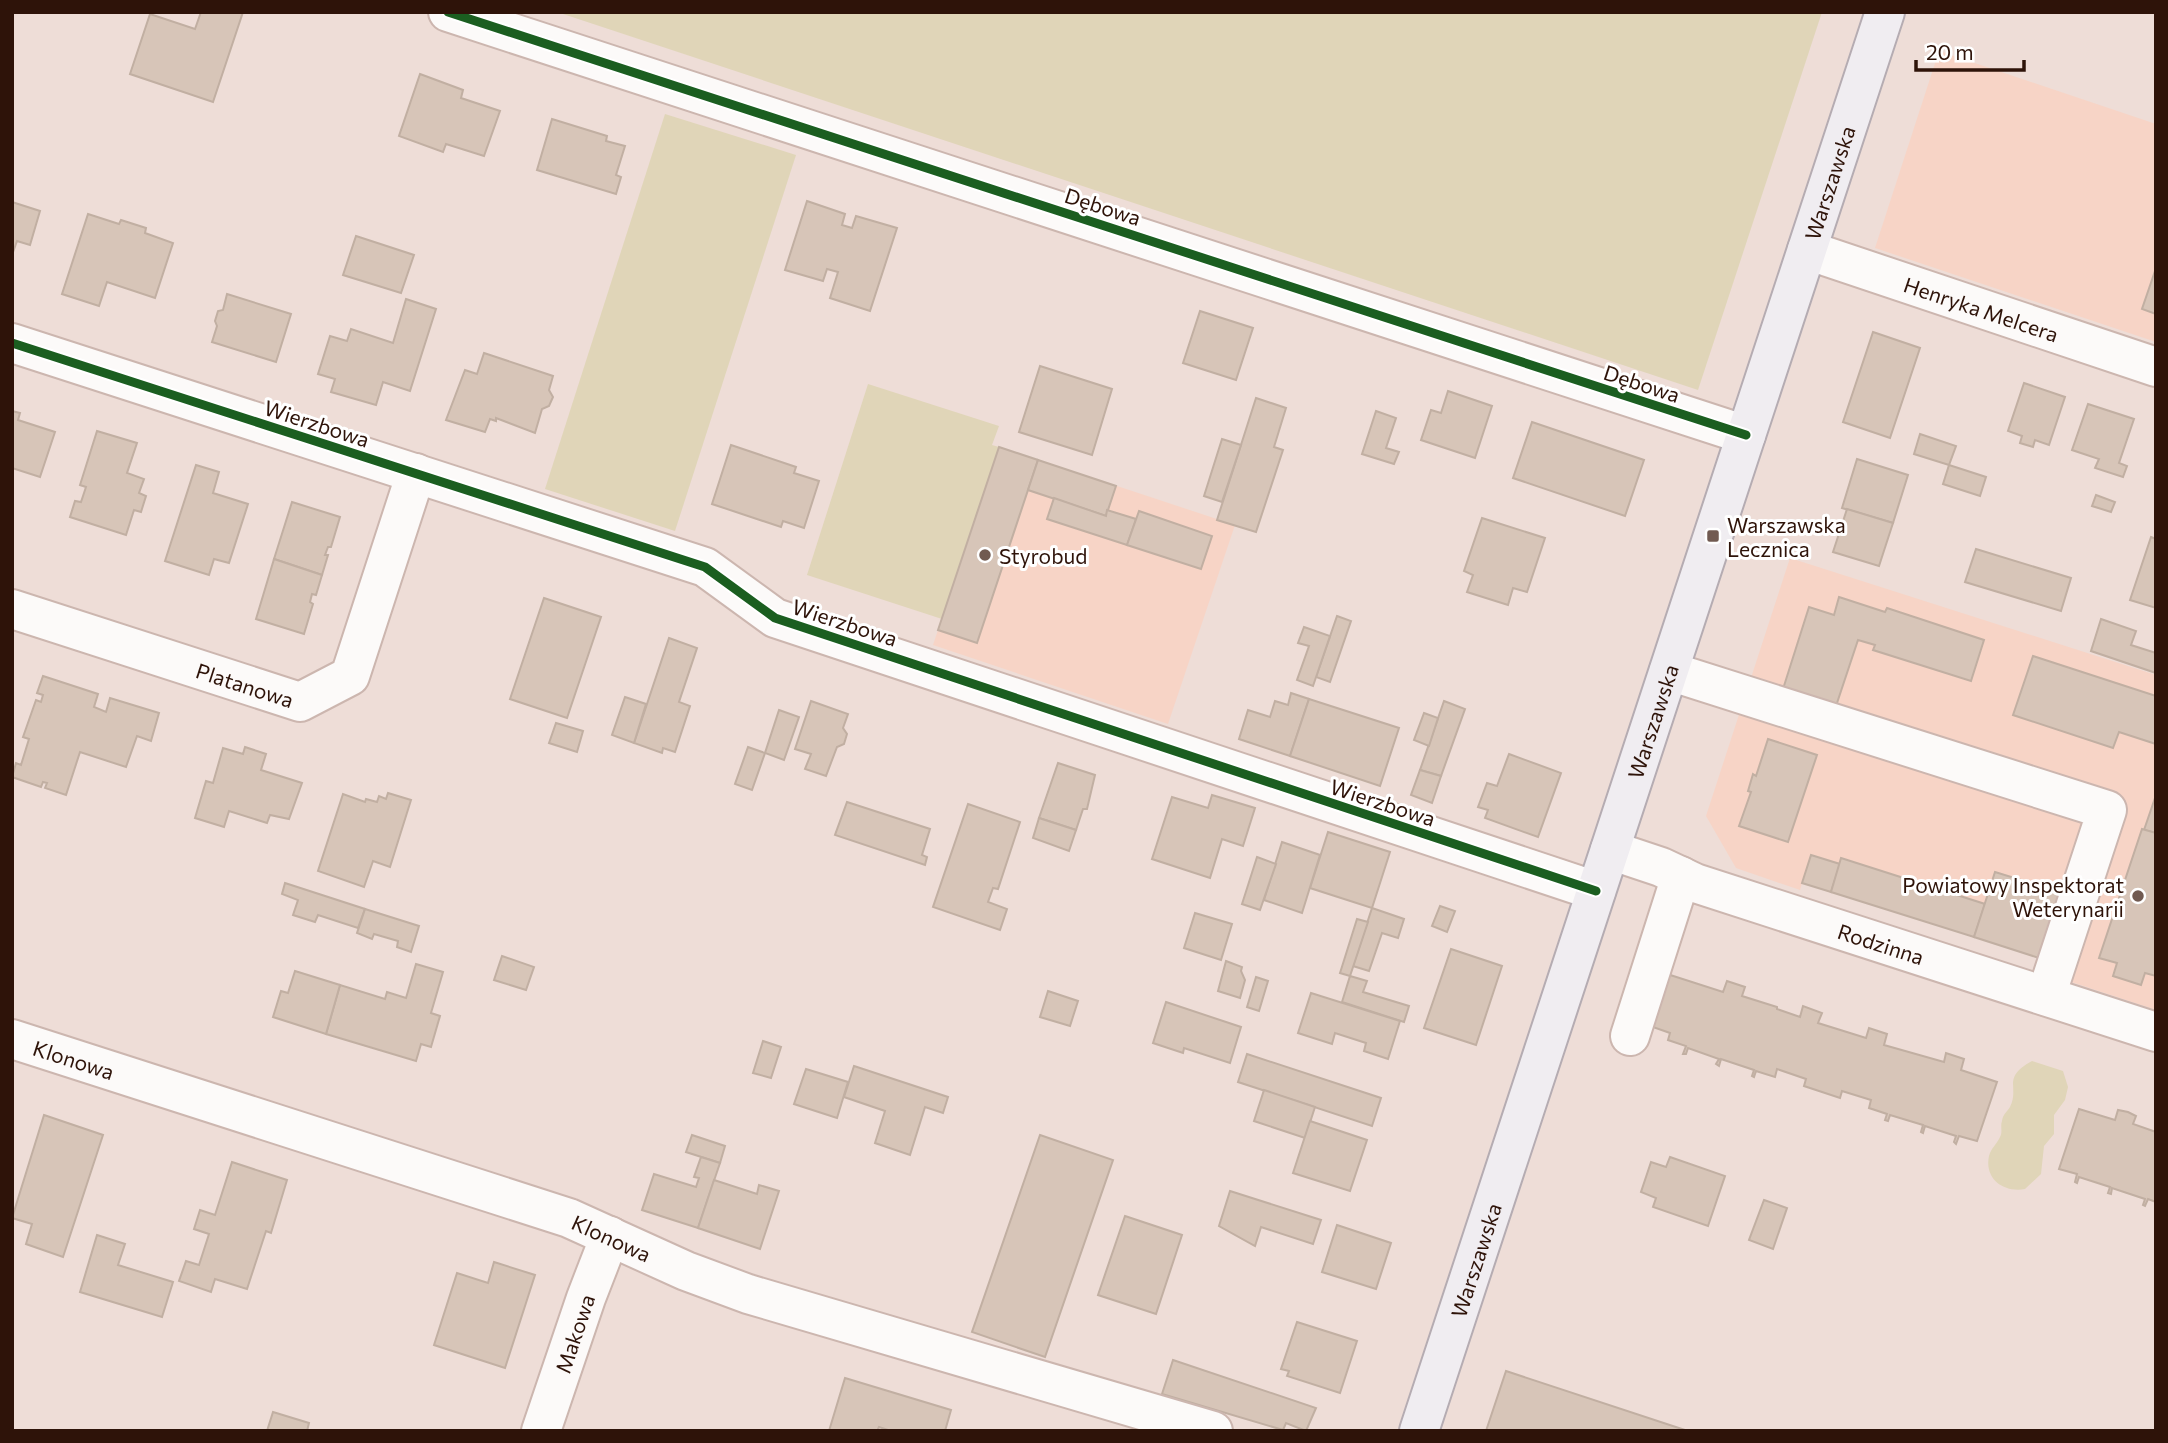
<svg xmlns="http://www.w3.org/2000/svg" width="2168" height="1443" font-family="Commissioner,sans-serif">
<rect width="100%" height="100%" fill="#eeddd7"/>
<!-- built -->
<g fill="#f7d4c6">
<polygon points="1939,51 2156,124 2156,342 1875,248"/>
<polygon points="999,447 1235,525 1168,724 933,645"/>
<polygon points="1790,558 2156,675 2156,1010 2035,970 2039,957 1802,883 1800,890 1736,868 1706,816"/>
</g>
<!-- green -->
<g fill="#e0d5b8">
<polygon points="557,12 1822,12 1698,390"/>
<polygon points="665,114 796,155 675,531 545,489"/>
<polygon points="868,384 999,426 992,445 999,447 942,619 807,575"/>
<path d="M 2032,1061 L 2063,1071 L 2068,1087 L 2065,1100 L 2054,1115 L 2054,1134 L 2044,1146 L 2041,1174 L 2025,1189 C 2004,1193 1984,1179 1989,1156 C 1991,1148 1997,1144 2000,1137 C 2003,1132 2000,1126 2002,1121 C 2003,1114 2007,1112 2010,1107 C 2020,1087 2001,1078 2032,1061 Z"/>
</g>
<!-- building -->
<g fill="#d7c5b8" stroke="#c1afa2" stroke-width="2">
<polygon points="201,12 243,12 213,102 130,74 150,14 195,29"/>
<polygon points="420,74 463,90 461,98 500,111 484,156 446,144 443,152 399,136"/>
<polygon points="552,119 607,136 606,141 625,146 616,175 621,177 616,194 537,170"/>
<polygon points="807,201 845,214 842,225 852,228 856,216 897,228 870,311 830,298 838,272 827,269 823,281 785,270"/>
<polygon points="12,202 40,211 30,245 17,241 12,255"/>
<polygon points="88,214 119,224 121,220 146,228 145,233 173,243 155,298 107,282 99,306 62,294"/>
<polygon points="356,236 414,255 401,293 343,275"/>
<polygon points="2156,268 2156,314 2142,309"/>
<polygon points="227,294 291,314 276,362 212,342 217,326 215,321 218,311 223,310"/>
<polygon points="406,299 436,309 410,391 383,382 376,405 331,392 335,379 318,374 330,336 347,341 351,329 393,343"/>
<polygon points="1200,311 1253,328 1236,380 1183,363"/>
<polygon points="1873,332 1920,348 1890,438 1843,422"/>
<polygon points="484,353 553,376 549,390 553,397 549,406 542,409 535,433 496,418 496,421 490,419 485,432 446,420 465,370 477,374"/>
<polygon points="1040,366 1112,389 1092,455 1019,432"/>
<polygon points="2024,383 2065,397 2049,445 2035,440 2033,447 2020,443 2022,436 2008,431"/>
<polygon points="1448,391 1492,406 1475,458 1421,440 1431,410 1441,413"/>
<polygon points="1256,398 1286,408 1274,447 1283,450 1256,532 1217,520"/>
<polygon points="2088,404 2134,419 2119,463 2127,466 2123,477 2095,468 2099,459 2072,450"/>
<polygon points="12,411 20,413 18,420 55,432 40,477 12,468"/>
<polygon points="1376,411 1396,418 1386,448 1399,452 1394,464 1362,454"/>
<polygon points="1532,422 1644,460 1625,516 1513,478"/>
<polygon points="97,431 137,443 127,473 144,479 139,493 146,496 141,512 134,510 126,535 70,517 75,501 81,502 86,487 80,485"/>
<polygon points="1920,434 1956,446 1949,465 1914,454"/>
<polygon points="1222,439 1241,445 1222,502 1204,496"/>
<polygon points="731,445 796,467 794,473 819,481 804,528 783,521 781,527 712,504"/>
<polygon points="999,447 1038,460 977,643 938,630"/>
<polygon points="1857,459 1908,475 1893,523 1842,508"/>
<polygon points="1038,460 1116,486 1106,516 1028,490"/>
<polygon points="196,465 219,472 213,493 248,504 229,563 214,559 209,575 165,561"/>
<polygon points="1949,465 1986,477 1980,496 1943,484"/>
<polygon points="2096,495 2115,502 2111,512 2092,506"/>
<polygon points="1054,498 1106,516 1107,510 1136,519 1127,545 1047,519"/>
<polygon points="292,502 340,517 331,547 328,547 325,555 328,555 322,575 274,559"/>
<polygon points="1847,509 1893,523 1879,566 1833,552"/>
<polygon points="1139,511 1212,536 1201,569 1127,545"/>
<polygon points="1482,518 1545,538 1527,592 1513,588 1508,605 1467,592 1473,575 1464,571"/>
<polygon points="2151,537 2156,539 2156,608 2130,600"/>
<polygon points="1976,549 2071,578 2061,611 1965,582"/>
<polygon points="274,559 322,575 316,595 312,594 310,602 313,604 304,634 256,619"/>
<polygon points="1839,597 1885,612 1887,608 1984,640 1971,681 1873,650 1875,645 1858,640 1836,706 1783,689 1809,607 1834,615"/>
<polygon points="544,598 601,617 567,718 510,699"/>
<polygon points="1337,616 1351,621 1330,682 1316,677"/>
<polygon points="2101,619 2136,631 2131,645 2156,653 2156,673 2091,651"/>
<polygon points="1304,627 1330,636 1313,686 1297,680 1309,646 1298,643"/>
<polygon points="669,638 697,648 679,702 690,706 675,752 663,748 662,753 634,743"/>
<polygon points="2033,656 2156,696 2156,744 2119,732 2113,748 2013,715"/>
<polygon points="43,676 98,694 94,707 106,712 110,698 159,713 151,741 137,736 126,767 80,752 66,795 45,788 47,783 43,782 41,787 12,777 16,763 21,765 29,739 23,737 36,700 41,702 43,695 37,693"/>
<polygon points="1291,693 1309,699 1290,756 1239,739 1248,710 1270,717 1275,701 1288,705"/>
<polygon points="625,697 646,704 634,743 612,735"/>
<polygon points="1309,699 1399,728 1380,786 1290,756"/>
<polygon points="811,701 848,714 843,728 847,734 844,744 837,747 826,776 805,769 811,754 795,749"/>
<polygon points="1444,701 1465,709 1441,776 1420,770"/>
<polygon points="779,710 799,717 784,760 765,753"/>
<polygon points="1424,713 1438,718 1429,746 1414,740"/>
<polygon points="556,723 583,731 577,752 549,743"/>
<polygon points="1768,739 1817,755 1788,842 1739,826 1751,792 1748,791 1753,774 1756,776"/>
<polygon points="245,747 266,754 261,770 302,783 289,819 270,815 267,823 229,811 224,827 195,818 206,781 213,783 223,748 243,754"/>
<polygon points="748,747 765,753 752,790 735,784"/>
<polygon points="1509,754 1561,773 1538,837 1485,818 1488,810 1478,807 1487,783 1497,786"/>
<polygon points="1058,763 1095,775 1087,809 1083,809 1076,830 1039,818"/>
<polygon points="1420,770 1441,776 1432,803 1411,795"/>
<polygon points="388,793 411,800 390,867 373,861 364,887 318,871 343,794 365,802 366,799 377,802 379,796 386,799"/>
<polygon points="1212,795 1255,808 1243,846 1222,839 1210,878 1152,859 1172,797 1208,808"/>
<polygon points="2156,795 2156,833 2144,830"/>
<polygon points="847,802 930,829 922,855 927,857 925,865 835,835"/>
<polygon points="968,804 1020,822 998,889 993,888 988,902 1007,909 1000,930 933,907"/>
<polygon points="1039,818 1076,830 1069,851 1033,838"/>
<polygon points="2142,829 2156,833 2156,976 2145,973 2141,985 2113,976 2117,963 2099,958"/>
<polygon points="1328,832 1390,852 1372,908 1310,888"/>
<polygon points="1282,842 1320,855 1302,913 1264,900"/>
<polygon points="1811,855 1840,864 1831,892 1802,883"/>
<polygon points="1257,857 1276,864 1260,910 1242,904"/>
<polygon points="1841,858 1985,904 1974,937 1831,892"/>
<polygon points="1995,872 2060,892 2039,958 1974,937"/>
<polygon points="285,883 365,909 358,928 318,915 315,922 293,915 298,900 282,894"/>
<polygon points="1440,906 1455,911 1447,932 1432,926"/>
<polygon points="1372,908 1404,919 1398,938 1382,933 1369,971 1353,966"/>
<polygon points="365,909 419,926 411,952 397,947 398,941 374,934 372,939 357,933"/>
<polygon points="1195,913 1232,924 1221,960 1184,948"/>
<polygon points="1357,919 1368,922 1350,976 1340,973"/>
<polygon points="1451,949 1502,966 1476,1045 1424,1028"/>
<polygon points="502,956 534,967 526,990 494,980"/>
<polygon points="1226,961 1242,967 1241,971 1245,980 1240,998 1218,991"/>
<polygon points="416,964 443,972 431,1013 440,1016 431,1047 421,1044 416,1061 326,1034 340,985 385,999 387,992 406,998"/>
<polygon points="295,971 340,985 326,1034 273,1017 281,991 288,993"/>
<polygon points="1664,973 1723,992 1727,981 1745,987 1742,996 1777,1007 1777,1009 1800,1017 1803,1006 1822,1013 1818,1023 1866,1038 1869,1028 1887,1034 1884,1045 1944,1062 1946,1053 1964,1059 1961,1070 1997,1082 1977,1141 1959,1136 1956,1144 1954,1142 1956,1136 1925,1126 1923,1133 1921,1132 1923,1125 1890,1115 1888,1121 1885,1120 1887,1114 1869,1108 1871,1100 1842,1091 1840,1098 1804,1086 1806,1079 1777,1069 1775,1077 1756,1071 1754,1077 1752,1076 1754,1070 1721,1059 1719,1066 1716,1064 1719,1059 1688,1048 1686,1054 1683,1054 1686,1046 1668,1040 1670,1033 1647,1025"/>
<polygon points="1350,976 1367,981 1363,992 1409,1006 1404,1022 1342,1002"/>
<polygon points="1256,977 1268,981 1259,1011 1247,1007"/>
<polygon points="1048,991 1078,1001 1070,1026 1040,1017"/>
<polygon points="1311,993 1400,1021 1388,1059 1364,1051 1366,1043 1335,1033 1332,1044 1298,1033"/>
<polygon points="1166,1002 1241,1027 1230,1063 1184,1048 1183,1053 1153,1043"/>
<polygon points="763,1041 781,1047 771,1078 753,1073"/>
<polygon points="1247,1054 1381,1098 1372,1126 1238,1082"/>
<polygon points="854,1066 948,1097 943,1113 925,1107 910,1155 875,1143 885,1111 844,1097"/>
<polygon points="806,1069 848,1082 837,1118 794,1104"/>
<polygon points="1264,1090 1315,1107 1305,1138 1254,1121"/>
<polygon points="2079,1109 2115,1120 2118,1110 2128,1112 2136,1116 2133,1124 2156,1132 2156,1202 2148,1199 2145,1206 2143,1205 2145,1199 2112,1188 2111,1194 2108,1193 2110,1187 2079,1177 2077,1183 2075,1182 2077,1174 2059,1169"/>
<polygon points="44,1115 103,1135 63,1257 26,1244 32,1224 12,1218"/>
<polygon points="1310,1121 1367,1140 1350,1191 1293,1173"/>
<polygon points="692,1135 725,1146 720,1163 686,1152"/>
<polygon points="1040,1135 1113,1160 1045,1357 972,1332"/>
<polygon points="701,1157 720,1163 698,1228 642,1210 654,1174 696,1187 699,1178 694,1177"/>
<polygon points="1670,1157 1725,1176 1708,1226 1653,1207 1656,1198 1641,1192 1651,1162 1666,1167"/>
<polygon points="232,1162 287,1180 271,1233 266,1231 247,1289 215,1279 211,1292 179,1281 186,1261 199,1265 209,1234 194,1229 200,1210 215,1215"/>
<polygon points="714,1180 757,1194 759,1185 779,1191 760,1249 698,1228"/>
<polygon points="1230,1191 1321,1220 1313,1244 1261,1227 1255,1246 1219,1226"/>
<polygon points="1764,1200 1787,1208 1773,1249 1749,1240"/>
<polygon points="1125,1216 1182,1235 1156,1314 1098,1295"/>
<polygon points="1337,1225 1391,1243 1376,1289 1322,1272"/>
<polygon points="97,1235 125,1244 118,1265 173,1282 162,1317 80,1292"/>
<polygon points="494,1262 535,1275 505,1368 434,1345 457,1273 488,1283"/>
<polygon points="1297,1322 1357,1341 1340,1393 1287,1376 1289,1371 1281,1369"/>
<polygon points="1173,1360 1316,1408 1306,1431 1286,1423 1283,1430 1162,1394"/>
<polygon points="1506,1371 1688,1431 1486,1431"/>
<polygon points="845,1378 951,1410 945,1431 891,1431 879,1427 877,1431 829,1431"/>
<polygon points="273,1412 309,1423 307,1431 267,1431"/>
</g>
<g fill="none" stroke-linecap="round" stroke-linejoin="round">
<defs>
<g id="minor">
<polyline points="448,12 1746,435"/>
<path id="s1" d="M 1807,250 L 2156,367"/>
<polyline points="12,343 705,567 775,618 1596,891"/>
<path id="s2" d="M 12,609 L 300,702 L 350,676 L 416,473"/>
<polyline points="1669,671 2107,810 2046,996"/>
<path id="s3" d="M 1610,850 L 1661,867 L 1695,883 L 2156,1032"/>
<polyline points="1630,1036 1681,876"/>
<path id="s4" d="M 12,1039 L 569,1218 L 686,1271 L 748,1294 L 1213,1431"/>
<path id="s5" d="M 541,1431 L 586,1298 L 610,1236"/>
</g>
<g id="major">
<path id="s6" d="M 1419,1431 L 1885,12"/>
</g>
</defs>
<!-- minor casing -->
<use href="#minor" stroke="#ccb6af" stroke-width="42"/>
<!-- major casing -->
<use href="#major" stroke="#b5acb2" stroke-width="42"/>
<!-- minor -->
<use href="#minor" stroke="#fcfaf9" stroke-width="38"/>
<!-- major -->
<use href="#major" stroke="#f0edf1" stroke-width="38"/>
<defs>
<g id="cycleway">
<polyline points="448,12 1746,435"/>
<polyline points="12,343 705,567 775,618 1596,891"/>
</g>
</defs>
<!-- cycleway casing -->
<use href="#cycleway" stroke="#fff" stroke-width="13"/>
<!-- cycleway -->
<use href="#cycleway" stroke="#1b5e20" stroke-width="9"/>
</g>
<!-- markers -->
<g fill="#715a51" stroke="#fff" stroke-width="2.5">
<rect x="1706" y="529" width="14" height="14" rx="3.5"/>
<circle cx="985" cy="555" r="7"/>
<circle cx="2138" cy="896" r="7"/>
</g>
<g text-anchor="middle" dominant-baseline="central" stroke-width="6" stroke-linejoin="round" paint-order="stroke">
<!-- street labels -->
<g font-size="21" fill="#2e1309" stroke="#fff">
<text stroke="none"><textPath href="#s6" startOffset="1314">Warszawska</textPath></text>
<text transform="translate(1103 206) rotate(18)">Dębowa</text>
<text stroke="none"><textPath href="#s1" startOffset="184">Henryka Melcera</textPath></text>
<text transform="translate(1642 383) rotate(18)">Dębowa</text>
<text transform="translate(317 423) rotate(18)">Wierzbowa</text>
<text transform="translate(845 622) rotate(18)">Wierzbowa</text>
<text stroke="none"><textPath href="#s2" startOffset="245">Platanowa</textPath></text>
<text stroke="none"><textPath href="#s6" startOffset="747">Warszawska</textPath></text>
<text transform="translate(1383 802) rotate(18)">Wierzbowa</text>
<text stroke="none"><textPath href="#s3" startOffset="287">Rodzinna</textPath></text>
<text stroke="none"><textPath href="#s4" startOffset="65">Klonowa</textPath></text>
<text stroke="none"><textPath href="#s4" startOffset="632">Klonowa</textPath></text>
<text stroke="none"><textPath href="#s6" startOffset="180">Warszawska</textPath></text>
<text stroke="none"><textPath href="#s5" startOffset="103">Makowa</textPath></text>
</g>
<!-- poi labels -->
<g font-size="21" fill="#2e1309" stroke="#fff" text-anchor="start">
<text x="1727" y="524">Warszawska<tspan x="1727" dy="24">Lecznica</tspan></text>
<text x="999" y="555">Styrobud</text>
<text x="2124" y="884" text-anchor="end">Powiatowy Inspektorat<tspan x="2124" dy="24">Weterynarii</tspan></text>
</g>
</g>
<!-- border -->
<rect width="2168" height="1443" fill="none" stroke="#2e1309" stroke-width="28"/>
<!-- scale -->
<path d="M1916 60v10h108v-10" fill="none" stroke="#2e1309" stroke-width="3.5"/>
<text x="1926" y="60" font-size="21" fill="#2e1309" stroke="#ffffff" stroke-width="5" paint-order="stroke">20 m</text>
</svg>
